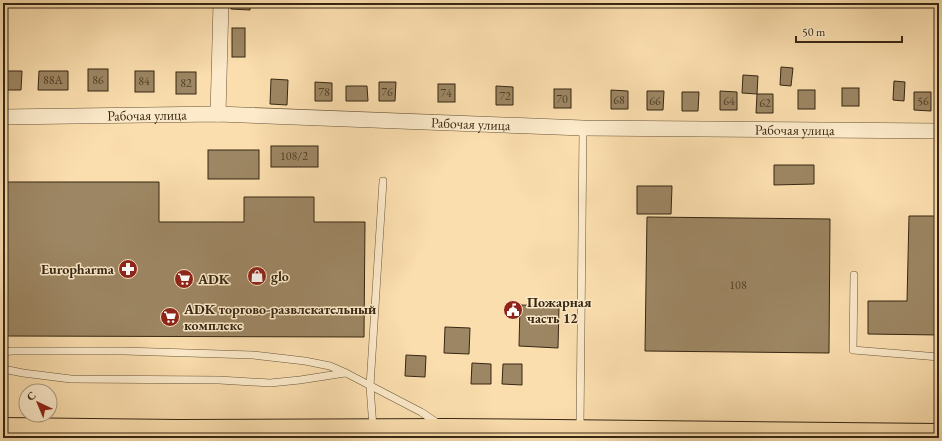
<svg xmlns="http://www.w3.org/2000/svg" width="942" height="441" font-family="'EB Garamond',serif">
<rect width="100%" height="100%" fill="#fbdeae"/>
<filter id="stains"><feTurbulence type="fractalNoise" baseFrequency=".005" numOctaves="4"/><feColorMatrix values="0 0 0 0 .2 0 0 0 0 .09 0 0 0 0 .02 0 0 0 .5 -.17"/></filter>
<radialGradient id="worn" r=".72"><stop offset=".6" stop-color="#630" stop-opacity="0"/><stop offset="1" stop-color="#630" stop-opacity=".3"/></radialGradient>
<!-- building -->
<g fill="#9d8663" stroke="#372712">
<polygon points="231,3 250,3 250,10 231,9"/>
<rect x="232" y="28" width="13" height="29"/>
<polygon points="781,67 793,68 791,86 780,85"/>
<rect x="88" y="69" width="20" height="22"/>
<polygon points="3,71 22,71 21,90 3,90"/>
<polygon points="39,71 68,71 68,90 38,90"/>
<rect x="135" y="71" width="19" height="21"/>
<rect x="176" y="72" width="20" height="22"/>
<polygon points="743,75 758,76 757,94 742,93"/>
<polygon points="271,79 288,80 287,105 270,104"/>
<polygon points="894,81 905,82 904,101 893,100"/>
<polygon points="315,82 332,83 332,101 315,101"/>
<polygon points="379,82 396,82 395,101 379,101"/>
<rect x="438" y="84" width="17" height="18"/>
<polygon points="346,86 367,86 368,101 346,101"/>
<polygon points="496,86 513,87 513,105 496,105"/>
<rect x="842" y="88" width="17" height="18"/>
<rect x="554" y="89" width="17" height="19"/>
<polygon points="611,90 628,91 628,109 611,109"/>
<rect x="798" y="90" width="17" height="19"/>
<polygon points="647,91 664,91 663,110 647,110"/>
<polygon points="720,91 737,92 737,110 720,110"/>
<polygon points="682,92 699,92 698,111 682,111"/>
<polygon points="914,92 931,92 931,111 914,110"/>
<polygon points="757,94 773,94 773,113 756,113"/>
<rect x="271" y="146" width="47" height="21"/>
<rect x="208" y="150" width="51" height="29"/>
<polygon points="774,165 814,165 814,184 774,185"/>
<polygon points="3,182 159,182 159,222 244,222 244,197 314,197 314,222 365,222 364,337 3,336"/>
<polygon points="637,186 672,186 671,214 637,214"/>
<polygon points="909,216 939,216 939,335 868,334 868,301 907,301"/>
<polygon points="647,217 830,219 829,353 645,351"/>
<polygon points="520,305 559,306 558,348 519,346"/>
<polygon points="445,327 470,328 469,354 444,353"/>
<polygon points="406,355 426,356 425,377 405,376"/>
<polygon points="472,363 491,364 491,384 471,384"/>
<polygon points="503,364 522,364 522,385 502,384"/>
</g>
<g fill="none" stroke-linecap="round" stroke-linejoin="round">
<defs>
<g id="lane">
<polyline points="854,275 853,350 939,357"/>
<polyline points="3,352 12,351 124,351 253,355 305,361 330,366 346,373 421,412 439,424"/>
<polyline points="3,369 23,373 71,379 219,380 270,383 300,380 345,373"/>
<polyline points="373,428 370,386 383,181"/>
<polyline points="580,428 583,128"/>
</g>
<g id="street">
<polyline points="218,114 221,3"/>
<path id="s1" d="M 3,117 L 218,114 L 583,128 L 939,131"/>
</g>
<polyline id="primary" points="3,429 178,431 450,430 939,435"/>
</defs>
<!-- lane casing -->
<use href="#lane" stroke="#685539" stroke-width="8"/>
<!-- street casing -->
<use href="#street" stroke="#685539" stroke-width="16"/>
<!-- primary casing -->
<use href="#primary" stroke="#372712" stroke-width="24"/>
<!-- lane -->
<use href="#lane" stroke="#fceaca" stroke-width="7"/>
<!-- street -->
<use href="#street" stroke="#fceaca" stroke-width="15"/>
<!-- primary -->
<use href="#primary" stroke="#fbdeae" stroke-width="22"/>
</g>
<!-- icons -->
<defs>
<symbol id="pharmacy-disc" viewBox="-11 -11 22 22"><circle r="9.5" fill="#8f2418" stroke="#fceaca"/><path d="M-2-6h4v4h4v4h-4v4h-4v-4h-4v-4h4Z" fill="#fff"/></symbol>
<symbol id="shop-disc" viewBox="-11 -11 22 22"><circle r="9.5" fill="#8f2418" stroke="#fceaca"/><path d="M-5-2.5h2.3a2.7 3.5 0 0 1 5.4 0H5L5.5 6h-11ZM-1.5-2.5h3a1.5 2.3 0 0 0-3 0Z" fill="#fff"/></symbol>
<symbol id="supermarket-disc" viewBox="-11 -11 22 22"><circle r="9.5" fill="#8f2418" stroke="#fceaca"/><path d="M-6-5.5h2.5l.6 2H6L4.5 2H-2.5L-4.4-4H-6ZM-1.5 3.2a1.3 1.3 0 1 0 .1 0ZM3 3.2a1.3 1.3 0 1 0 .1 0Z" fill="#fff"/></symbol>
<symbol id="civic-disc" viewBox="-11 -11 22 22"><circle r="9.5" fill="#8f2418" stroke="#fceaca"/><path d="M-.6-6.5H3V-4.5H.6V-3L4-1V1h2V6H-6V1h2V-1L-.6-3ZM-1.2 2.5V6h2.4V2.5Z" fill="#fff"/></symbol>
</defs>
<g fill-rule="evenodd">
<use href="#pharmacy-disc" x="117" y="258" width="22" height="22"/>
<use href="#shop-disc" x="246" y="265" width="22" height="22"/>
<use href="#supermarket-disc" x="173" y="268" width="22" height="22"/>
<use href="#civic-disc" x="502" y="299" width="22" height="22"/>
<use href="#supermarket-disc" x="159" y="306" width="22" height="22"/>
</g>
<g text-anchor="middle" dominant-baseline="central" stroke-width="3" stroke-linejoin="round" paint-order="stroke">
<!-- number labels -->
<g font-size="12" fill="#503f26">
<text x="53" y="80">88А</text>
<text x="98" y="80">86</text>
<text x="144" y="81">84</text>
<text x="186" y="83">82</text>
<text x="324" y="92">78</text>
<text x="387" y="92">76</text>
<text x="446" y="93">74</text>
<text x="505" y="96">72</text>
<text x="562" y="99">70</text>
<text x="619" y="100">68</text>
<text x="655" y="101">66</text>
<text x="729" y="101">64</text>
<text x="923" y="101">56</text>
<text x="765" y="103">62</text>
<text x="294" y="156">108/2</text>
<text x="738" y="285">108</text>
</g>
<!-- street labels -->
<g font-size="14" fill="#372712" stroke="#fceaca">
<text stroke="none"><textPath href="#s1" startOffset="144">Рабочая улица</textPath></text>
<text stroke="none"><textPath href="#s1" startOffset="468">Рабочая улица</textPath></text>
<text stroke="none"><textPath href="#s1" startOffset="792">Рабочая улица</textPath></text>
</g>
<!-- poi labels -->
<g font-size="14" font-weight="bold" fill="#372712" stroke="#fceaca" text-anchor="start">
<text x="114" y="269" text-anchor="end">Europharma</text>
<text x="271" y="276">glo</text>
<text x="198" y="279">ADK</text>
<text x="527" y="302">Пожарная<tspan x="527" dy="16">часть 12</tspan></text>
<text x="184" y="309">ADK торгово-развлекательный<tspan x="184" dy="16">комплекс</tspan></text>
</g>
</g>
<!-- margin -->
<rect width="942" height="441" fill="none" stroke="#fbdeae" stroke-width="16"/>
<rect x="4" y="4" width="934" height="433" fill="none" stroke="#372712" stroke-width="2"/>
<rect x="8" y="8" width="926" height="425" fill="none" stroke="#372712"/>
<!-- north arrow -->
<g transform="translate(38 403) rotate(316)"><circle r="19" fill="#fceaca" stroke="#ad9c80"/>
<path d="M0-3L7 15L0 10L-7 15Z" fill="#8f2418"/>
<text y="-6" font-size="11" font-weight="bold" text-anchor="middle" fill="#372712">С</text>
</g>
<!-- scale -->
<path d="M796 36v6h106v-6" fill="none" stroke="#372712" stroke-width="2"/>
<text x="802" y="36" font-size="12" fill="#372712" stroke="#fceaca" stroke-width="3" paint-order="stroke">50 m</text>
<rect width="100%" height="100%" filter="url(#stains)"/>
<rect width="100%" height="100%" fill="url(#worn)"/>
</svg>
